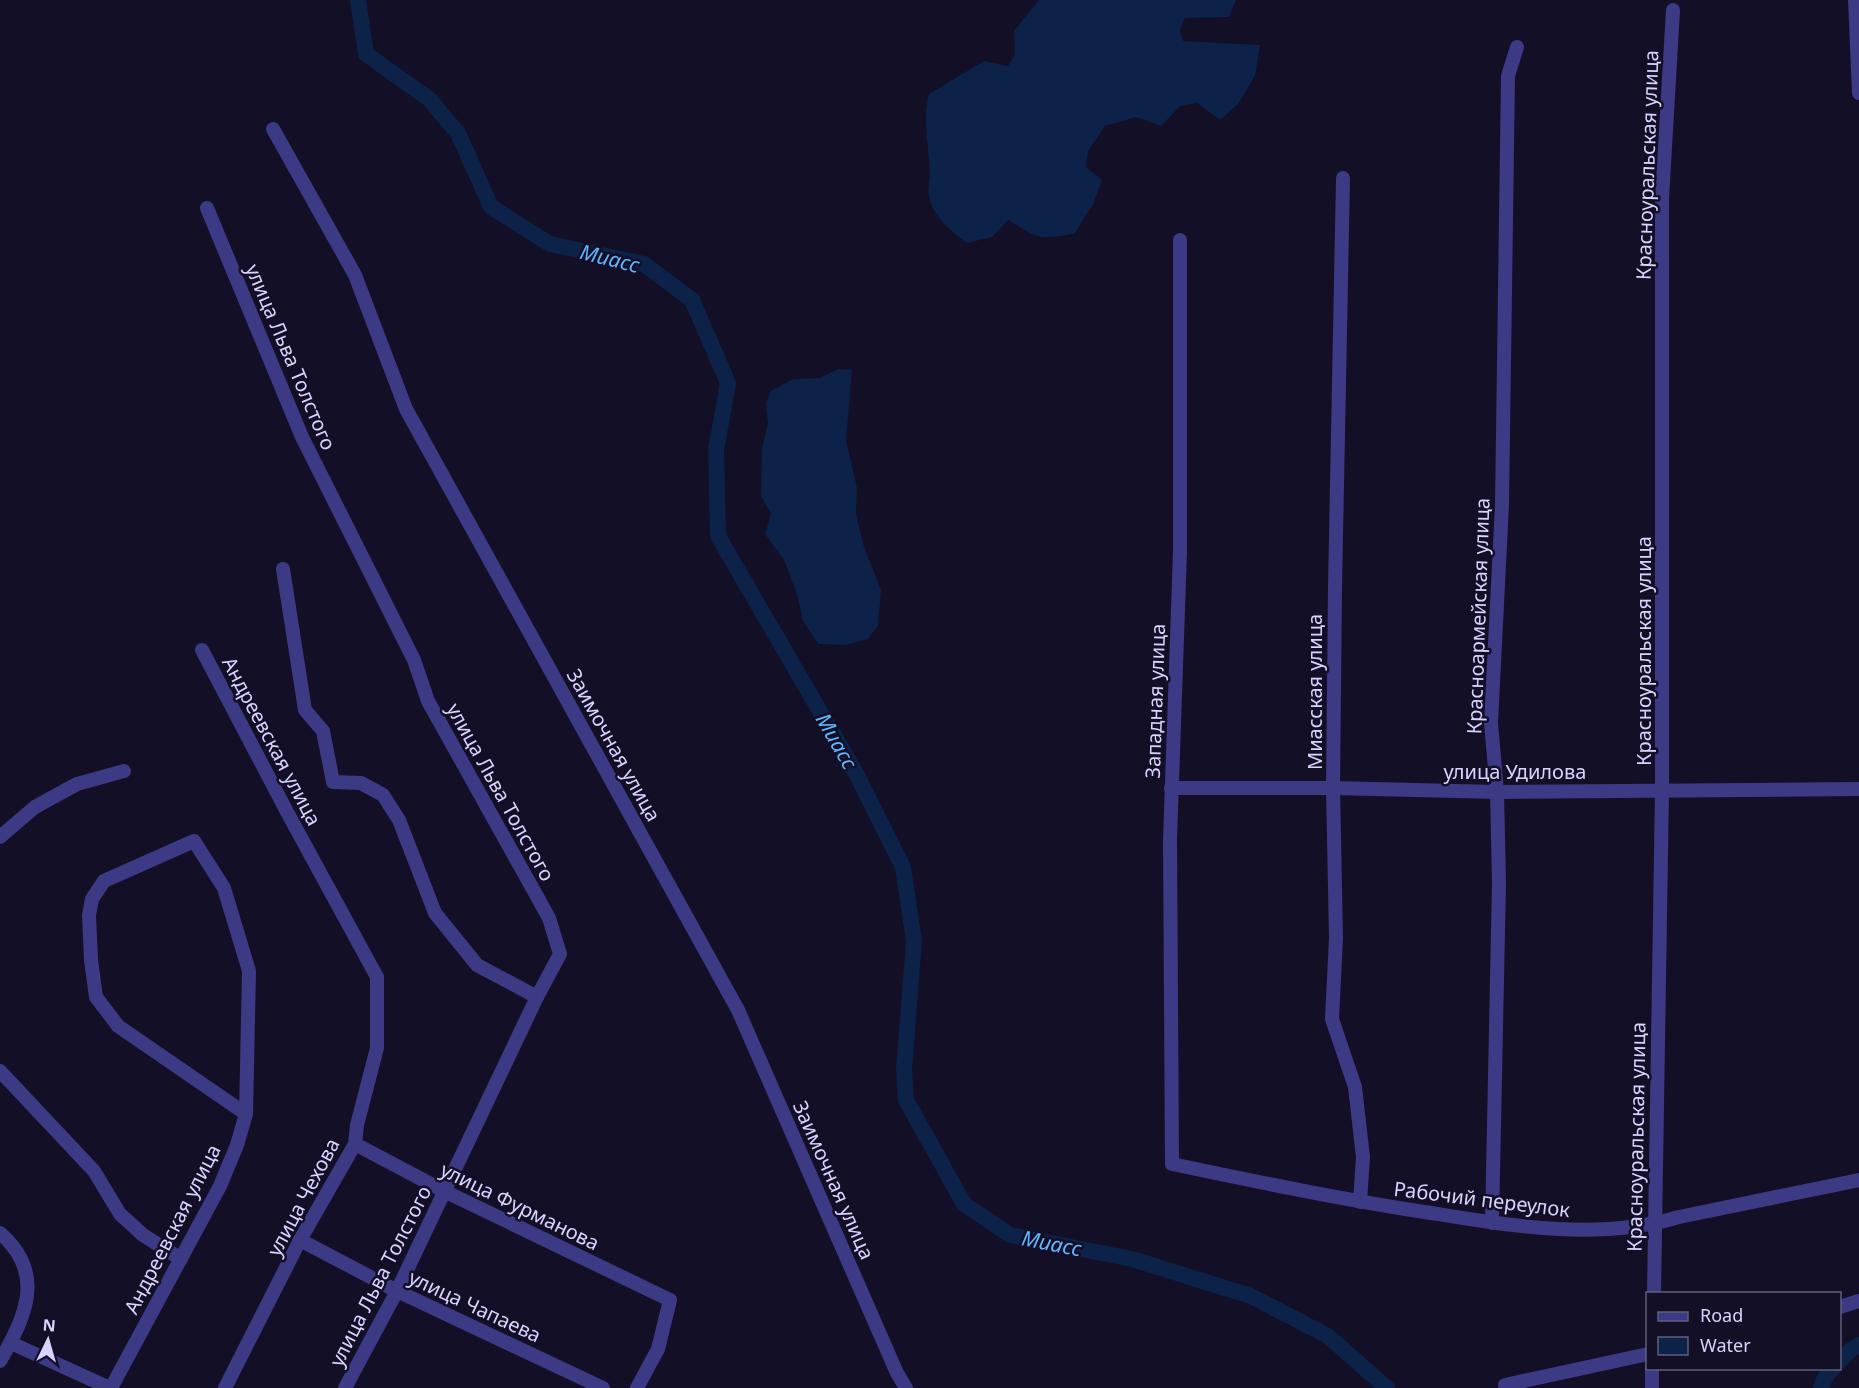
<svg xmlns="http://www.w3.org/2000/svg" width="1859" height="1388" font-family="'Noto Sans',sans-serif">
<rect width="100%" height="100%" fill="#130f26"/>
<!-- water -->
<g fill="#0c2248">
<path d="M 1039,0 L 1236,0 L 1229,17 L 1185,18 L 1180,30 L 1183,41 L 1260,45 L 1255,76 L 1238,104 L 1220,120 L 1197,103 L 1180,106 L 1161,126 L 1136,117 L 1105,126 L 1088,151 L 1086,167 L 1102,180 L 1093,204 L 1075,233 C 1040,241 1038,239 1008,220 L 992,237 L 967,243 C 951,231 934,218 929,197 C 927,190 930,181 930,173 C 929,147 922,120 929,94 L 984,61 L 1008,66 L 1015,54 L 1014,31 Z"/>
<polygon points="838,369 852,370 846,440 857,488 856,514 864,547 881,590 878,626 868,639 845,645 818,644 803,621 797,594 784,560 765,534 771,514 761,496 762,448 768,424 766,403 771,391 793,379 820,378"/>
</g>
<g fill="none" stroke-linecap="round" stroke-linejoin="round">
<!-- river -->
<g stroke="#0c2248" stroke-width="16">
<polyline points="358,0 366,54 429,99 458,133 491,207 550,244 644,264 692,300 728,383 716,450 718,536 857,775 903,867 914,941 904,1070 906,1100 964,1204 1010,1235 1132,1259 1251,1296 1328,1336 1387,1388"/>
<polyline points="1840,1361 1849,1351 1859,1345"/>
<polyline points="1821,1388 1825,1377 1833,1368"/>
</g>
<!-- minor -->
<g stroke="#3d3a85" stroke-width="14">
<polyline points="1855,0 1859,93"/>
<polyline points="273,129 355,275 406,409 738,1010 897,1373 906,1388"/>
<polyline points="1343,178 1335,587 1333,788 1336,938 1332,1019 1355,1087 1363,1157 1360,1202"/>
<polyline points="207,208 302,437 414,660 428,701 549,918 560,954 537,997 397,1291 345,1388"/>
<path d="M 1180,240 L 1180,551 L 1170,840 L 1172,1164 C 1258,1182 1344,1200 1431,1213 C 1512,1226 1598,1241 1679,1217 L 1859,1180"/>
<polyline points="283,569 305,710 323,731 333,782 361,783 383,795 399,820 435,913 477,965 537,997"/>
<polyline points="202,650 286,810 377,977 377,1048 357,1125 355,1144 300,1240 225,1388"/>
<polyline points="1171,788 1333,788 1497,792 1859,789"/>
<polyline points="0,837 35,807 77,784 124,771"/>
<polyline points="0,1071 94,1171 120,1214 143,1235 181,1259"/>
<polyline points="355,1144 444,1191 670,1300 658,1349 637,1388"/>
<polyline points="1492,1223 1499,882 1497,792 1491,723 1502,505 1508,76 1517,47"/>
<path d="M 0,1233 C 46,1273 26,1316 0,1361"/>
<polyline points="300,1240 397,1291 603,1388"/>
<polyline points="1654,1294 1662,790 1662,199 1673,10"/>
<polyline points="1840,1307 1859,1301"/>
<polyline points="11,1343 110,1388"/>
<polyline points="1652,1368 1652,1388"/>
<polyline points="1505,1385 1648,1354"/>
<polyline points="111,1388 220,1186 237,1145 246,1114 249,971 224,888 194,841 104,881 92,899 89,915 91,960 96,997 118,1026 246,1114"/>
</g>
</g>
<g text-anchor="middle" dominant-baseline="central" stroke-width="5" stroke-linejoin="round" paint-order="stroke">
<!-- street labels -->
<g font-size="20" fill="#d9d4ff" stroke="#130f26">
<text transform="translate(1647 165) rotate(-88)">Красноуральская улица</text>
<text transform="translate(291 357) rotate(67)">улица Льва Толстого</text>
<text transform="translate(1478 616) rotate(-88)">Красноармейская улица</text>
<text transform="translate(1643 651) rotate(-90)">Красноуральская улица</text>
<text transform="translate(1314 692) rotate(-90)">Миасская улица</text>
<text transform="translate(1155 701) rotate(-88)">Западная улица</text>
<text transform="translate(272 741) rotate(62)">Андреевская улица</text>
<text transform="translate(614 745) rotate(61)">Заимочная улица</text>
<text x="1515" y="771">улица Удилова</text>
<text transform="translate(501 792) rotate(61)">улица Льва Толстого</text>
<text transform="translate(1636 1137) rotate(-89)">Красноуральская улица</text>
<text transform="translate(834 1180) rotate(66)">Заимочная улица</text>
<text transform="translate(303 1197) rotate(-62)">улица Чехова</text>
<text transform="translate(1482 1199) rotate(7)">Рабочий переулок</text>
<text transform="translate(520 1206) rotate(26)">улица Фурманова</text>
<text transform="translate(172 1229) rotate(-63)">Андреевская улица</text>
<text transform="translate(380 1276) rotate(-63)">улица Льва Толстого</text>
<text transform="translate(475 1306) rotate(25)">улица Чапаева</text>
</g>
<!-- water labels -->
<g font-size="21" font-style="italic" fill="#62b6ff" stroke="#130f26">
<text transform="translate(610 258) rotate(14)">Миасс</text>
<text transform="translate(837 741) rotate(60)">Миасс</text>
<text transform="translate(1052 1243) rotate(11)">Миасс</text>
</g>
</g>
<!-- legend -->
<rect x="1646" y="1292" width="195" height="78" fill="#130f26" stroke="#625e7d" stroke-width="1.5"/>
<rect x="1658" y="1312" width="30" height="9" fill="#3d3a85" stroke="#625e7d" stroke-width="1.5"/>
<text x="1700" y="1322" font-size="18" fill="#d9d4ff">Road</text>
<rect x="1658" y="1337" width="30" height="18" fill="#0c2248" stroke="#625e7d" stroke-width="1.5"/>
<text x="1700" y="1352" font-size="18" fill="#d9d4ff">Water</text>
<!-- north arrow -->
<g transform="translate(48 1340) rotate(5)" stroke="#130f26" stroke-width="4.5" paint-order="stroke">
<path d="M0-4.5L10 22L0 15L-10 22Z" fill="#d9d4ff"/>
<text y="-9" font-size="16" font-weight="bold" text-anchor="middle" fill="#d9d4ff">N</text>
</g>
</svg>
